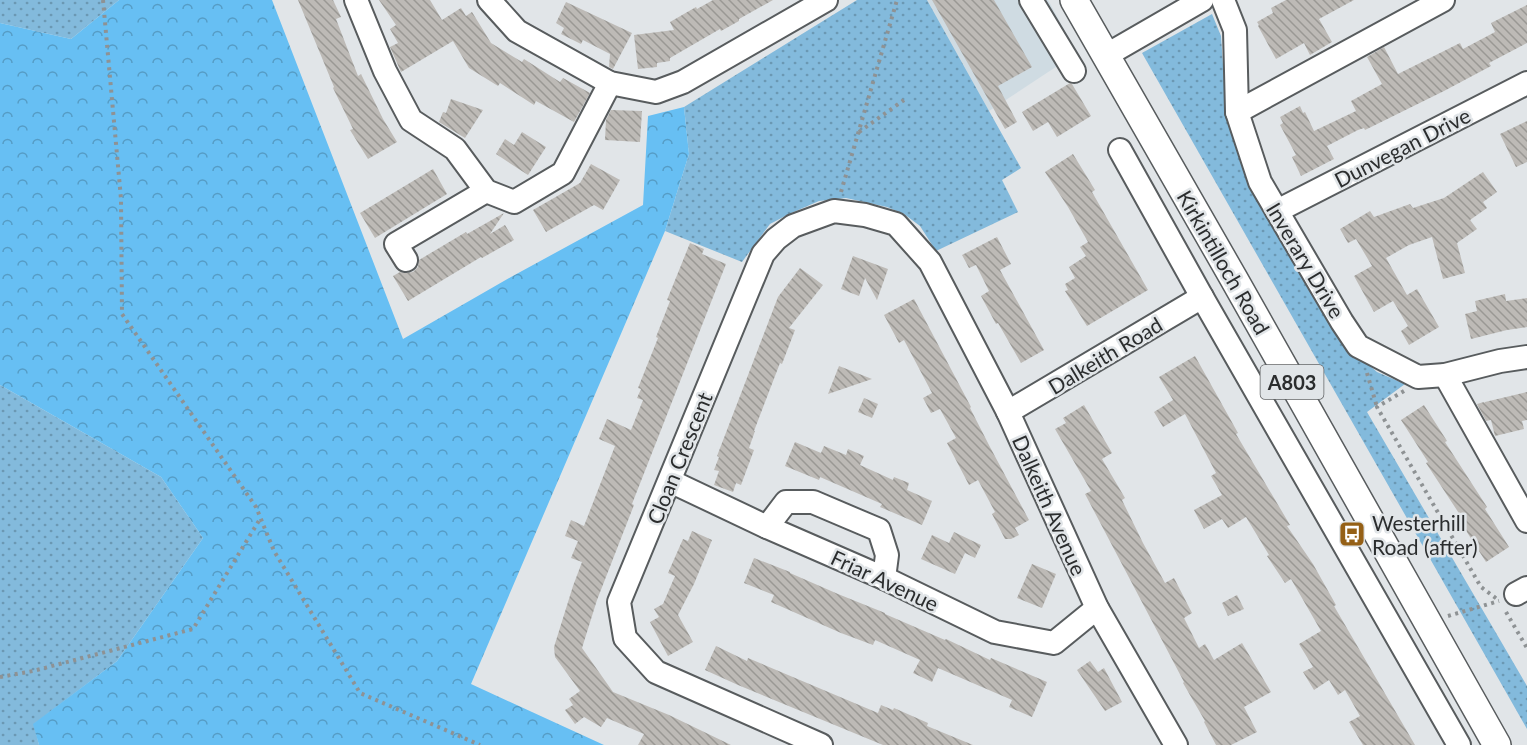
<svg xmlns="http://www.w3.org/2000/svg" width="1527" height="745" font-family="Lato,sans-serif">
<defs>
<pattern id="green-dots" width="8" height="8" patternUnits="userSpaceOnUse" patternTransform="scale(1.5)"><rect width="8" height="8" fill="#83badc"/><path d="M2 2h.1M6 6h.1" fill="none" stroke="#6b98b3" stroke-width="1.8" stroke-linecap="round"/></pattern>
<pattern id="forest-crowns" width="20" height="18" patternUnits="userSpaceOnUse" patternTransform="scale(1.5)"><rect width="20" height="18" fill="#67bff3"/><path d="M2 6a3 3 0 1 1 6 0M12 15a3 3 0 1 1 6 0" fill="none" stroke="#559cc5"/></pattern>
<pattern id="building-back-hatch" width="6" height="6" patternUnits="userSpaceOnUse" patternTransform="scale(1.5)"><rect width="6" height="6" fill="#bdbab6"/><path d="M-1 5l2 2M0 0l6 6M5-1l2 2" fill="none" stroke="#9a9894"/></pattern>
</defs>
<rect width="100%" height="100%" fill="#e1e5e8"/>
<!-- built -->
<polygon fill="#cfdbe2" points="927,0 1048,0 1077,53 989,111"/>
<!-- green -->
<g fill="url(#green-dots)">
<polygon points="0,0 119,0 71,39 0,23"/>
<polygon points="857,0 927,0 1021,168 1002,180 1018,212 936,251 920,226 904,214 887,207 846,198 819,201 789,214 770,224 742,262 665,231 689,154 684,107"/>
<polygon points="1212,14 1221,36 1226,108 1268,213 1347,346 1377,372 1405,384 1367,412 1527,686 1527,729 1142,53"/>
<polygon points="0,385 161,477 203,538 117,661 34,724 39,745 0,745"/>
</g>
<!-- forest -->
<polygon fill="url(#forest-crowns)" points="119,0 272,0 403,339 511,277 643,205 648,116 684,107 689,154 665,231 471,684 604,745 39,745 33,724 117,661 203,538 161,477 0,385 0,23 71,39"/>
<!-- building -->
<g fill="url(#building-back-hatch)">
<polygon points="298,0 333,0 341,17 336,19 358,76 361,74 383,119 397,142 368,159 350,130 353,129 333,88 334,87"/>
<polygon points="379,0 430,0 442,20 461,8 466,16 472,12 491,43 522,62 524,59 560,82 563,78 590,93 574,122 536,101 534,105 500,83 498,86 469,68 453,41 401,72 390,47 398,43 390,29 396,25"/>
<polygon points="713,0 773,0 739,19 739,21 721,31 720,29 670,58 670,61 657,63 657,67 638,69 634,35 674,30 670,22 696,7 697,9"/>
<polygon points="932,0 994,0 1032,67 998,86 1017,122 1005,129"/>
<polygon points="1286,0 1354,0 1319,19 1332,42 1310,55 1304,43 1276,59 1258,26 1259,25 1257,22 1273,13 1271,8"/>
<polygon points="566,2 632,33 613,69 609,67 610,54 583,40 581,44 561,34 564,28 556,23"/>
<polygon points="1527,5 1527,43 1489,63 1491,66 1444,91 1365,130 1364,128 1358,130 1327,146 1334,159 1301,176 1292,157 1296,155 1280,125 1283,123 1280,117 1300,106 1303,113 1305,112 1314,131 1356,111 1351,101 1382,84 1367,57 1384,47 1398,74 1460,43 1463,49 1495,32 1491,23"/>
<polygon points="1070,83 1072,84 1091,116 1057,137 1048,122 1033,131 1022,112"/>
<polygon points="451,99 483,110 465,138 439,122 443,112 446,113"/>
<polygon points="611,110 642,111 640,142 605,140 606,120"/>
<polygon points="1527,121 1527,162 1516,167 1500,134"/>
<polygon points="522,132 546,147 528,175 496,154 505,139 514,145"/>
<polygon points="1073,154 1095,190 1092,192 1148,290 1087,326 1065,291 1068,290 1065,284 1075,278 1069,267 1086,256 1080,247 1088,242 1068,207 1045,172"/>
<polygon points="591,164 620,180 603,210 594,205 546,232 533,210 580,183"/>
<polygon points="433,169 447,194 375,238 360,213"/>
<polygon points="1483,172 1497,192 1483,202 1487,208 1470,220 1477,229 1457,243 1465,273 1443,279 1432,237 1409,245 1386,258 1407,295 1417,289 1439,327 1409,345 1401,331 1408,326 1393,301 1374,312 1354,276 1372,266 1356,239 1348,243 1340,229 1370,211 1374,217 1410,204 1413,208 1444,198"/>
<polygon points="504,213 490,234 505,225 514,240 482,258 481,257 408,301 393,276 400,272 406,273 413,272 418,267 419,260 466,232 467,234"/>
<polygon points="997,237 1011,264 1000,270 1044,350 1021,363 998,323 996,324 981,296 989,291 976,265 969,268 962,255"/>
<polygon points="690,243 704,249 702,254 726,264 632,504 634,505 597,600 582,648 613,692 669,715 731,745 638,745 644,734 607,718 601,727 584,717 575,724 565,710 573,705 569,699 580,691 555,657 554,647 573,586 582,562 571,558 578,541 565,536 571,520 584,526 615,446 599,439 607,419 631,430 643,400 637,398 641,389 638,388 658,338 656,337 670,301 667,300"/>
<polygon points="853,256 888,269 877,300 865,278 859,296 841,289"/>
<polygon points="800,268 823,285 789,328 795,330 782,364 780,363 754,431 755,431 749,448 754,450 741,485 736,483 733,492 714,485 719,471 714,470 719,457 717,456 778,297"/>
<polygon points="1505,294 1506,301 1527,298 1527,327 1507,330 1471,339 1465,314 1477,311 1475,301"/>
<polygon points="914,299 971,407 970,408 990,447 1029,520 1015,528 1019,535 1011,539 1005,539 992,514 995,512 978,480 969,485 947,443 956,438 940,409 931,413 923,398 932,393 904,340 899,343 884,315"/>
<polygon points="1195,356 1238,433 1236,434 1290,525 1287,526 1313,564 1336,605 1334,606 1415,745 1363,745 1349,722 1360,716 1345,690 1338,695 1329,680 1314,690 1303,672 1313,667 1299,644 1321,631 1291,579 1285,583 1267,556 1269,555 1246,517 1228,528 1222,519 1204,529 1194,510 1222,495 1211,476 1216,473 1185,414 1163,427 1154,412 1173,400 1159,377"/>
<polygon points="839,366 872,379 828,394"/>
<polygon points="1527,392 1527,420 1522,421 1524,429 1495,436 1491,420 1486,421 1477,404 1484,402 1485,403 1485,402"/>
<polygon points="864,398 878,404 872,418 858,412"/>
<polygon points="1084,405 1112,453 1102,459 1125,498 1122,500 1143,543 1165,583 1174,578 1192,613 1184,618 1199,648 1205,644 1214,660 1242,643 1271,692 1244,707 1257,732 1231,745 1216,745 1204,722 1205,721 1183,683 1184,682 1085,494 1091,491 1055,429 1066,423 1063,418"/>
<polygon points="1424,405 1447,441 1445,442 1487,507 1485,509 1509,547 1486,562 1463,526 1466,524 1426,463 1428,462 1401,420"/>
<polygon points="795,442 821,453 824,446 846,455 848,449 864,456 860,465 893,480 894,477 909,483 907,490 932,501 922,525 880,507 882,504 820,477 819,480 785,466"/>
<polygon points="692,531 712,540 694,584 678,615 693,642 668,656 650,622 659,617 654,609 663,604 675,576 668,573 683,539 688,541"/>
<polygon points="954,532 981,545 975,558 965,553 955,574 921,559 932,535 949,543"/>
<polygon points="754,558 790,572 790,573 838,594 885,613 885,614 945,640 946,639 990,660 991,658 1047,682 1032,717 1009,707 1012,700 938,668 932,682 913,673 920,660 875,640 873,645 841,633 771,602 774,595 744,583"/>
<polygon points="1032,564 1056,574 1042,608 1017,598"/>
<polygon points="1237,595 1244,609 1228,616 1222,603"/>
<polygon points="716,646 747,661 748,658 878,713 881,705 893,710 894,708 928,723 927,726 973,745 883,745 738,685 705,670"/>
<polygon points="1090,661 1098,672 1104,668 1122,702 1105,711 1077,670"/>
</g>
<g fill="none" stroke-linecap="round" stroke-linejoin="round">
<defs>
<g id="minor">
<polyline points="356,0 385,71 411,120 455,149 486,191 514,202 563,173 610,83"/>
<polyline points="489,0 517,31 610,83 656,92 683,82 826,0"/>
<polyline points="1031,0 1074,71"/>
<polyline points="1223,0 1235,30 1237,112 1260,182 1342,322 1358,346 1418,377 1445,375 1500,361 1527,357"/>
<polyline points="1105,56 1202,0"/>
<polyline points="1237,112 1443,0"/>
<polyline points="1120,150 1202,297 1459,745"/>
<polyline points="1277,211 1527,83"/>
<polyline points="406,260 396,244 486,191"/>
<polyline points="1445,375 1527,521"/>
<polyline points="1008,412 1202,297"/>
<polyline points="670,481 767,527 884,578 995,632 1054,643 1097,608"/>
<polyline points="767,527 786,502 813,502 879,530 887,555 884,578"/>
<polyline points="1516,594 1527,588"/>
<polyline points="821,745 656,672 625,638 619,602 763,254 776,239 793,226 834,211 865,215 896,224 930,262 1008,412 1097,608 1176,745"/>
</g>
<polyline id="major" points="1074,0 1234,279 1497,745"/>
</defs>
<!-- minor casing -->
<use href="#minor" stroke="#585c5e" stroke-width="26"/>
<!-- major casing -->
<use href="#major" stroke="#585c5e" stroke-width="30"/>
<!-- path -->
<g stroke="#8e9294" stroke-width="4" stroke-dasharray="3 4.5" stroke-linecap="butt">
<polyline points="103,0 121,199 122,314 256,507 274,551 360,693 480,745"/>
<polyline points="859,132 904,100"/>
<polyline points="841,192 897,0"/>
<polyline points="1367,373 1377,407"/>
<polyline points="1404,391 1377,407 1481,587 1497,599"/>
<polyline points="1506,612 1527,648"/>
<polyline points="1448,616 1499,601"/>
<polyline points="0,677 33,671 193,629 260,519"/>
</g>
<!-- minor -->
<use href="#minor" stroke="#fff" stroke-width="22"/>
<!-- major -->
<use href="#major" stroke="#fff" stroke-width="27"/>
</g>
<!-- icons -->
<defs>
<symbol id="bus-square" viewBox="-11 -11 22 22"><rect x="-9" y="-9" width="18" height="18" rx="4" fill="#956016" stroke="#e1e5e8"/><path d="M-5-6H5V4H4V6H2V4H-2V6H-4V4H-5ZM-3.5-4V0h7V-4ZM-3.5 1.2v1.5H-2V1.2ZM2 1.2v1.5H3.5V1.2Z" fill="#fff"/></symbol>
</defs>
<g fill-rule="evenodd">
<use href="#bus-square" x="1337" y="519" width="30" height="30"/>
</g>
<g text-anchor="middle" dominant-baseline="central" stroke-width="5" stroke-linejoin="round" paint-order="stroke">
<!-- shield labels -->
<rect fill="#e1e5e8" stroke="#626466" stroke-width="1.5" x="1260.5" y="365" width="63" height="34" rx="4.5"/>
<g font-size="20" font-weight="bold" fill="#2b2d2e">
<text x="1292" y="382">A803</text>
</g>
<!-- street labels -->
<g font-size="21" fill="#2b2d2e" stroke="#e1e5e8">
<text transform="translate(1402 147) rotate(-27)">Dunvegan Drive</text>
<text transform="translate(1306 260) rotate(59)">Inverary Drive</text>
<text transform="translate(1224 262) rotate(60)">Kirkintilloch Road</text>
<text transform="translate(1105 355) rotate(-31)">Dalkeith Road</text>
<text transform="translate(679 458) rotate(-68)">Cloan Crescent</text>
<text transform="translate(1050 505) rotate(66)">Dalkeith Avenue</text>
<text transform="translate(885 580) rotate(25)">Friar Avenue</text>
</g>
<!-- poi labels -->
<g font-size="21" fill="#2b2d2e" stroke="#e1e5e8" text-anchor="start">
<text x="1372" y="522">Westerhill<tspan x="1372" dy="24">Road (after)</tspan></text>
</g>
</g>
</svg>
